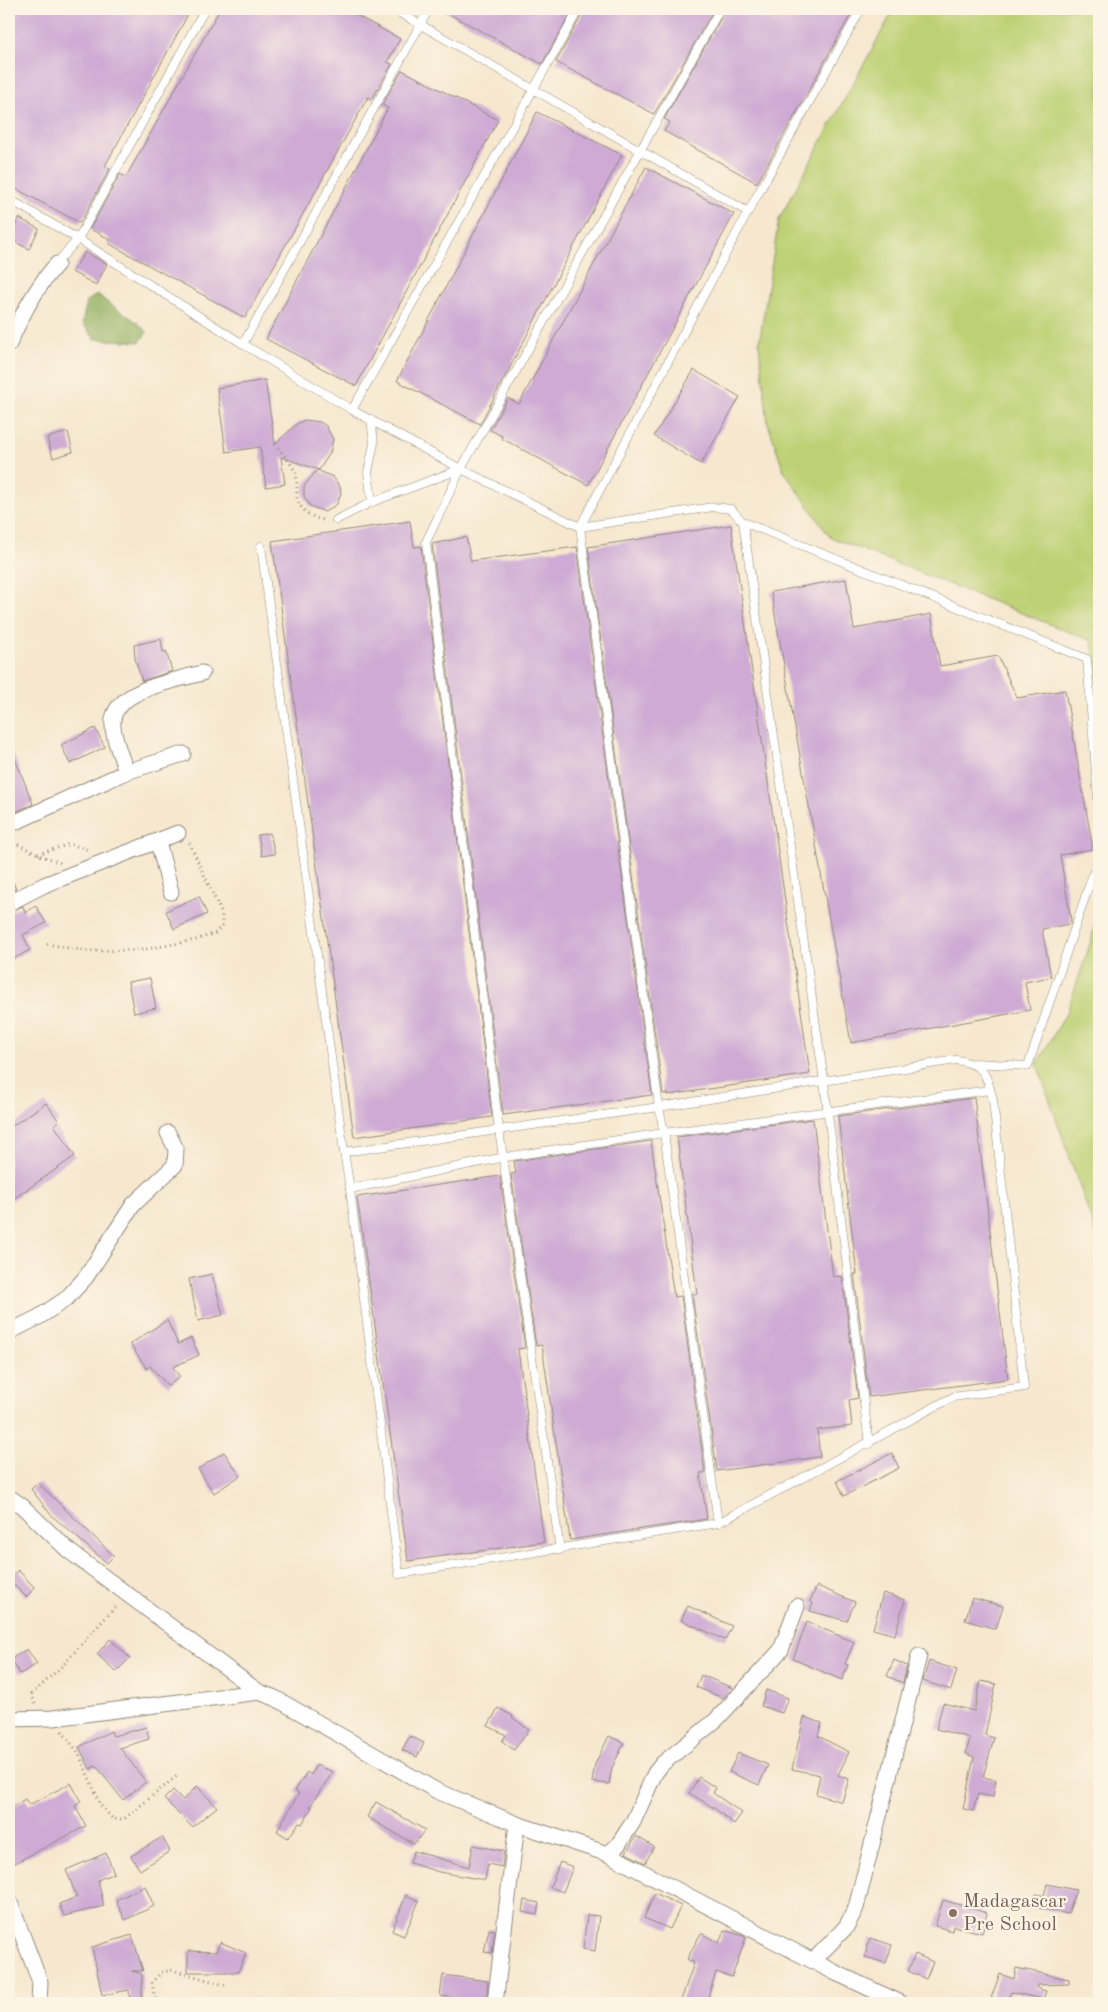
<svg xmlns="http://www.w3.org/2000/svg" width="1108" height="2012" font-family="'Old Standard TT',serif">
<rect width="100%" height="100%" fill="#fcf5e5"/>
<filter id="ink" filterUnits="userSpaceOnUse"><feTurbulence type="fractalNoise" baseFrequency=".02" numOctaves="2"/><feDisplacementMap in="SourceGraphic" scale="10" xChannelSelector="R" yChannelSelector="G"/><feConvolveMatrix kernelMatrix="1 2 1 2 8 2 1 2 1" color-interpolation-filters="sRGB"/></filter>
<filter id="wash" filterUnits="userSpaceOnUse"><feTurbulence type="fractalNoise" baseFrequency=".0096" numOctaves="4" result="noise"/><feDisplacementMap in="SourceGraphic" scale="20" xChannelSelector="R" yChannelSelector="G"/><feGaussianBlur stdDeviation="1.12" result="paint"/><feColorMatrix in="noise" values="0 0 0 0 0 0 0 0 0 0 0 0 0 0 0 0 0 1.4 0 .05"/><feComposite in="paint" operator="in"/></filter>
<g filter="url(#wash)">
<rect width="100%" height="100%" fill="#f6e7ce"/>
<!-- green -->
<g fill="#bdd073" stroke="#747e4f">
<polygon points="894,9 1099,9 1099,708 1092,641 830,537 784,471 768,424 759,344 779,219"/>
<polygon points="1099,900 1099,1242 1037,1064 1067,1012 1092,938"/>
</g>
<!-- forest -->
<path fill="#96b265" stroke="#606e48" d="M 98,294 C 112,309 134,316 147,332 L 140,342 L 95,339 L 82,323 L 87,301 Z"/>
<g id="blocks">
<!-- building -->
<g fill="#ceaad4">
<polygon points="9,9 191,9 105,166 110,169 80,223 9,185"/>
<polygon points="220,9 345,9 400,39 387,62 392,64 372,99 368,97 245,318 108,243 110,239 90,229 120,174 126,177"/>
<polygon points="440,9 573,9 542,64"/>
<polygon points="585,9 714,9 654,114 556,62"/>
<polygon points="726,9 854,9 757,183 664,131 670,122 664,119"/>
<polygon points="402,70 498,120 356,386 266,339 388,108 382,105"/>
<polygon points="537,112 622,155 480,424 397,381"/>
<polygon points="646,167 734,214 588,485 501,438 502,436 490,430 508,398 519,404"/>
<polygon points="19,218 39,229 29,249 9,239"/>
<polygon points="85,252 107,264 96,285 72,272"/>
<polygon points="694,370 740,397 701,464 654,436"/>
<polygon points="265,380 275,444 298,423 305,420 320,422 326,426 333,439 330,453 319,470 281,457 285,484 266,487 260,447 226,452 217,388"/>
<polygon points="68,432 73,452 53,458 47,438"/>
<polygon points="317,470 333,477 340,487 341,493 337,504 325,512 310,506 304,496 304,486"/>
<polygon points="410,521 414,547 421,546 492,1117 354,1137 272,541"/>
<polygon points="731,525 810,1074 668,1095 668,1093 663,1094 588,547"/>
<polygon points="466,537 471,561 577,547 652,1095 503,1115 432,544"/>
<polygon points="846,579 854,629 931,614 940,666 998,656 1017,698 1065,690 1093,849 1060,855 1071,920 1070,924 1042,929 1051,977 1025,982 1030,1010 851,1043 771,592"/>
<polygon points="161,639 163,652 166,651 172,671 142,681 135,659 134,645"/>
<polygon points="95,728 105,747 70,764 61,745"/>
<polygon points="9,743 33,804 9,815"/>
<polygon points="270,833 275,854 262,856 258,835"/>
<polygon points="9,873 16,889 9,893"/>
<polygon points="199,896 207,914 174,929 166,911"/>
<polygon points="23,906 25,913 36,906 46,923 23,935 30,950 13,959 9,950 9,912"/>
<polygon points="150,978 156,1008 134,1013 128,982"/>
<polygon points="974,1098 1008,1379 869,1397 854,1274 857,1274 838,1116"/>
<polygon points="46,1103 59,1121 54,1125 75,1156 9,1202 9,1128"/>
<polygon points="813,1119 833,1277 842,1276 858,1398 849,1400 852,1426 817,1430 820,1457 717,1471 692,1294 697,1294 677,1137"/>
<polygon points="651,1141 674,1297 681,1296 705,1473 700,1473 707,1519 570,1540 542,1345 536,1346 511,1174 516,1173 514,1161"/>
<polygon points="500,1176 525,1348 518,1349 544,1542 408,1561 357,1197"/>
<polygon points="212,1274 223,1315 198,1321 189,1279"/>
<polygon points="167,1320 178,1344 191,1338 199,1355 173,1367 180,1377 168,1386 150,1366 147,1369 130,1344"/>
<polygon points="224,1452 240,1476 214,1493 198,1469"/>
<polygon points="892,1453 899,1468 844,1496 837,1481"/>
<polygon points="38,1483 114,1556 107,1563 51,1515 31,1489"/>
<polygon points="18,1570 35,1588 26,1597 9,1580"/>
<polygon points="817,1586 855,1602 847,1621 810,1611 813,1603 810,1601"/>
<polygon points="883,1593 905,1600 895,1635 873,1629"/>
<polygon points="972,1598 1003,1606 996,1629 965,1620"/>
<polygon points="688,1606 732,1626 725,1640 681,1620"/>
<polygon points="807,1622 854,1642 845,1664 848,1665 842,1680 793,1659"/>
<polygon points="110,1639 130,1658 116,1672 97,1654"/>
<polygon points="27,1649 37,1664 20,1674 11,1659"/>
<polygon points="894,1660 907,1666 903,1683 887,1676"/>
<polygon points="929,1661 957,1670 951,1690 923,1681"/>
<polygon points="701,1675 733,1688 723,1698 696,1687"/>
<polygon points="981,1681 996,1684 985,1735 994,1738 983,1777 996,1780 993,1797 978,1794 973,1811 963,1809 974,1757 966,1754 970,1738 936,1729 943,1703 974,1711"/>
<polygon points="766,1690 788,1698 782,1713 761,1706"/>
<polygon points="498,1708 513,1716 512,1717 529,1730 514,1750 502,1741 506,1735 488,1726"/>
<polygon points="804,1717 822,1723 818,1736 849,1752 838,1775 849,1779 842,1802 816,1794 820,1775 792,1769"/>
<polygon points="146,1727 149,1739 120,1748 146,1782 123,1800 96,1766 90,1769 79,1747 111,1731 113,1736"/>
<polygon points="410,1736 424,1743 417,1757 402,1750"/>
<polygon points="609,1736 624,1743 612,1768 609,1784 592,1782 595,1764"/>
<polygon points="738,1753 768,1765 759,1785 729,1772"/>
<polygon points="316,1765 333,1772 310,1806 312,1807 302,1824 299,1823 288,1838 277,1831 299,1793 295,1791 307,1772 311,1775"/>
<polygon points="699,1777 716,1788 713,1793 742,1813 734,1824 714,1808 689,1793"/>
<polygon points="71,1783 81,1802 75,1806 86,1826 9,1866 9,1809 25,1799 29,1805"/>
<polygon points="197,1786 217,1807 192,1827 164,1799 173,1790 183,1800"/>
<polygon points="376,1802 425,1830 414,1844 367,1817"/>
<polygon points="636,1836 654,1847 645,1863 626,1853"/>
<polygon points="162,1837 170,1851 140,1870 131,1856"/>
<polygon points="473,1845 504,1851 502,1867 488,1864 485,1880 439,1872 410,1863 414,1851 469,1867"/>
<polygon points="106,1853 114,1873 98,1880 104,1906 64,1916 59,1904 77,1897 66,1870"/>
<polygon points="560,1862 573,1867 563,1892 550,1887"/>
<polygon points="1047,1884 1076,1890 1068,1914 1034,1907 1036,1894 1044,1896"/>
<polygon points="145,1886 154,1906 125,1920 116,1900"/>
<polygon points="655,1893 681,1906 670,1929 644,1918"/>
<polygon points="406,1895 419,1901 404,1936 392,1931"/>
<polygon points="524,1900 539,1903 537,1915 522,1912"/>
<polygon points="943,1900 987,1913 982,1933 953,1926 952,1931 935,1926"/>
<polygon points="587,1915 599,1916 595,1951 583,1949"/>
<polygon points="489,1929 495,1930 492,1953 484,1952"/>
<polygon points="724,1930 746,1937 732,1977 716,1972 706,2003 680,2003 694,1963 687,1959 701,1933 719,1943"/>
<polygon points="132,1935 143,1971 132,1971 142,1974 142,2003 130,2003 129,1990 102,1995 92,1947"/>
<polygon points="870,1938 892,1945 886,1963 865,1957"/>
<polygon points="220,1942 246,1953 238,1972 188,1972 188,1951 216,1952"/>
<polygon points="915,1954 933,1962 926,1979 908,1971"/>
<polygon points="1016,1968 1069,1979 1069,1984 1037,1985 1036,1988 1046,1991 1043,1999 1011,1992 1007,2003 991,1998 1000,1974 1014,1979"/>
<polygon points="443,1975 488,1981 486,2002 440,1996"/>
</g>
</g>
</g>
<g filter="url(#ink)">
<use href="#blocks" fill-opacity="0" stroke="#90897c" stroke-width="1"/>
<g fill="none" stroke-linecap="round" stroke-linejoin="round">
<defs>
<g id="lane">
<polyline points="393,9 748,212"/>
<polyline points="9,199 78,239 243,344 352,410 461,469 580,527 713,507 731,509 743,522 824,1081 869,1444"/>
<polyline points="61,258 78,239 205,9"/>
<polyline points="243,344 429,9"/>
<polyline points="352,410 579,9"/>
<polyline points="371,419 374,443 368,472 372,502"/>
<polyline points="461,469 720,9"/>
<polyline points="336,520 372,502 461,469 426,542 499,1130 560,1550"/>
<polyline points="743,522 1087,659 1099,811"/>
<path d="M 261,546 L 344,1152 L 350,1189 L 399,1574 L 718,1523 L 953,1397 L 1024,1387 L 993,1100 C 986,1073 984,1064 956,1060 L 659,1107 L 344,1152"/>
<polyline points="974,1063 1028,1066 1099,856"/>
<polyline points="350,1189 505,1157 664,1133 990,1090"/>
<polyline points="718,1523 664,1133 659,1107 580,527 748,212 861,9"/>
</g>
<g id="street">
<path d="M 9,344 C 21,316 36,287 57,264"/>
<polyline points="126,772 183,754"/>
<path d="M 9,825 L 126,772 C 122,757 111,735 113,719 C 118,689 178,680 202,673"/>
<polyline points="158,842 171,892"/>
<polyline points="9,903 44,885 178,833"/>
<polyline points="9,1332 39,1317 66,1299 86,1277 133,1205 175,1165 176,1149 168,1133"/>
<polyline points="9,1497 22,1506 69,1551 259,1692 275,1698 437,1791 517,1824 495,2003"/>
<polyline points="9,1719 53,1718 259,1692"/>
<polyline points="517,1824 608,1854 834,1972 901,2003"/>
<polyline points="608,1854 618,1845 633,1822 655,1773 662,1764 716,1720 781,1650 797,1606"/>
<polyline points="9,1900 40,1982 39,2003"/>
<polyline points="813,1961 846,1927 856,1908 919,1656"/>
</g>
</defs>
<!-- lane casing -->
<use href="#lane" stroke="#90897c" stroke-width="9"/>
<!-- street casing -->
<use href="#street" stroke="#90897c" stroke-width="17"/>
<!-- path -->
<g stroke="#90897c" stroke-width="3" stroke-dasharray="1 4" stroke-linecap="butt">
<path d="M 275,444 C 281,452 290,461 294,470 C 299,480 296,487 297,497 C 298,509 314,520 326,520"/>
<polyline points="9,840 37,854 61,863"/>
<polyline points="38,854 70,844 89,850"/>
<polyline points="47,944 85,951 141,950 196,940 215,933 222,926 222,914 189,842"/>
<polyline points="35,1704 32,1694 64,1664 117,1605"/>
<polyline points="62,1731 79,1754 101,1806 113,1819 124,1819 177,1776"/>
<polyline points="154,2003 155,2000 152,1982 162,1972 173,1970 228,1986"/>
</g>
<!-- lane -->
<use href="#lane" stroke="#fff" stroke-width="8"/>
<!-- street -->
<use href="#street" stroke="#fff" stroke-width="15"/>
</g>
</g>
<!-- markers -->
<circle fill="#8d6e63" stroke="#fcf5e5" stroke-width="2" cx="953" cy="1913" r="5"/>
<g text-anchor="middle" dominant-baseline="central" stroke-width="4.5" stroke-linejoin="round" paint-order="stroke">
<!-- education labels -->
<g font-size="20" fill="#785e54" stroke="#fcf5e5" text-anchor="start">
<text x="963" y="1902">Madagascar<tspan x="963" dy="23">Pre School</tspan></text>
</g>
</g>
<!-- margin -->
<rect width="1108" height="2012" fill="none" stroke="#fcf5e5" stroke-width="30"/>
</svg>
